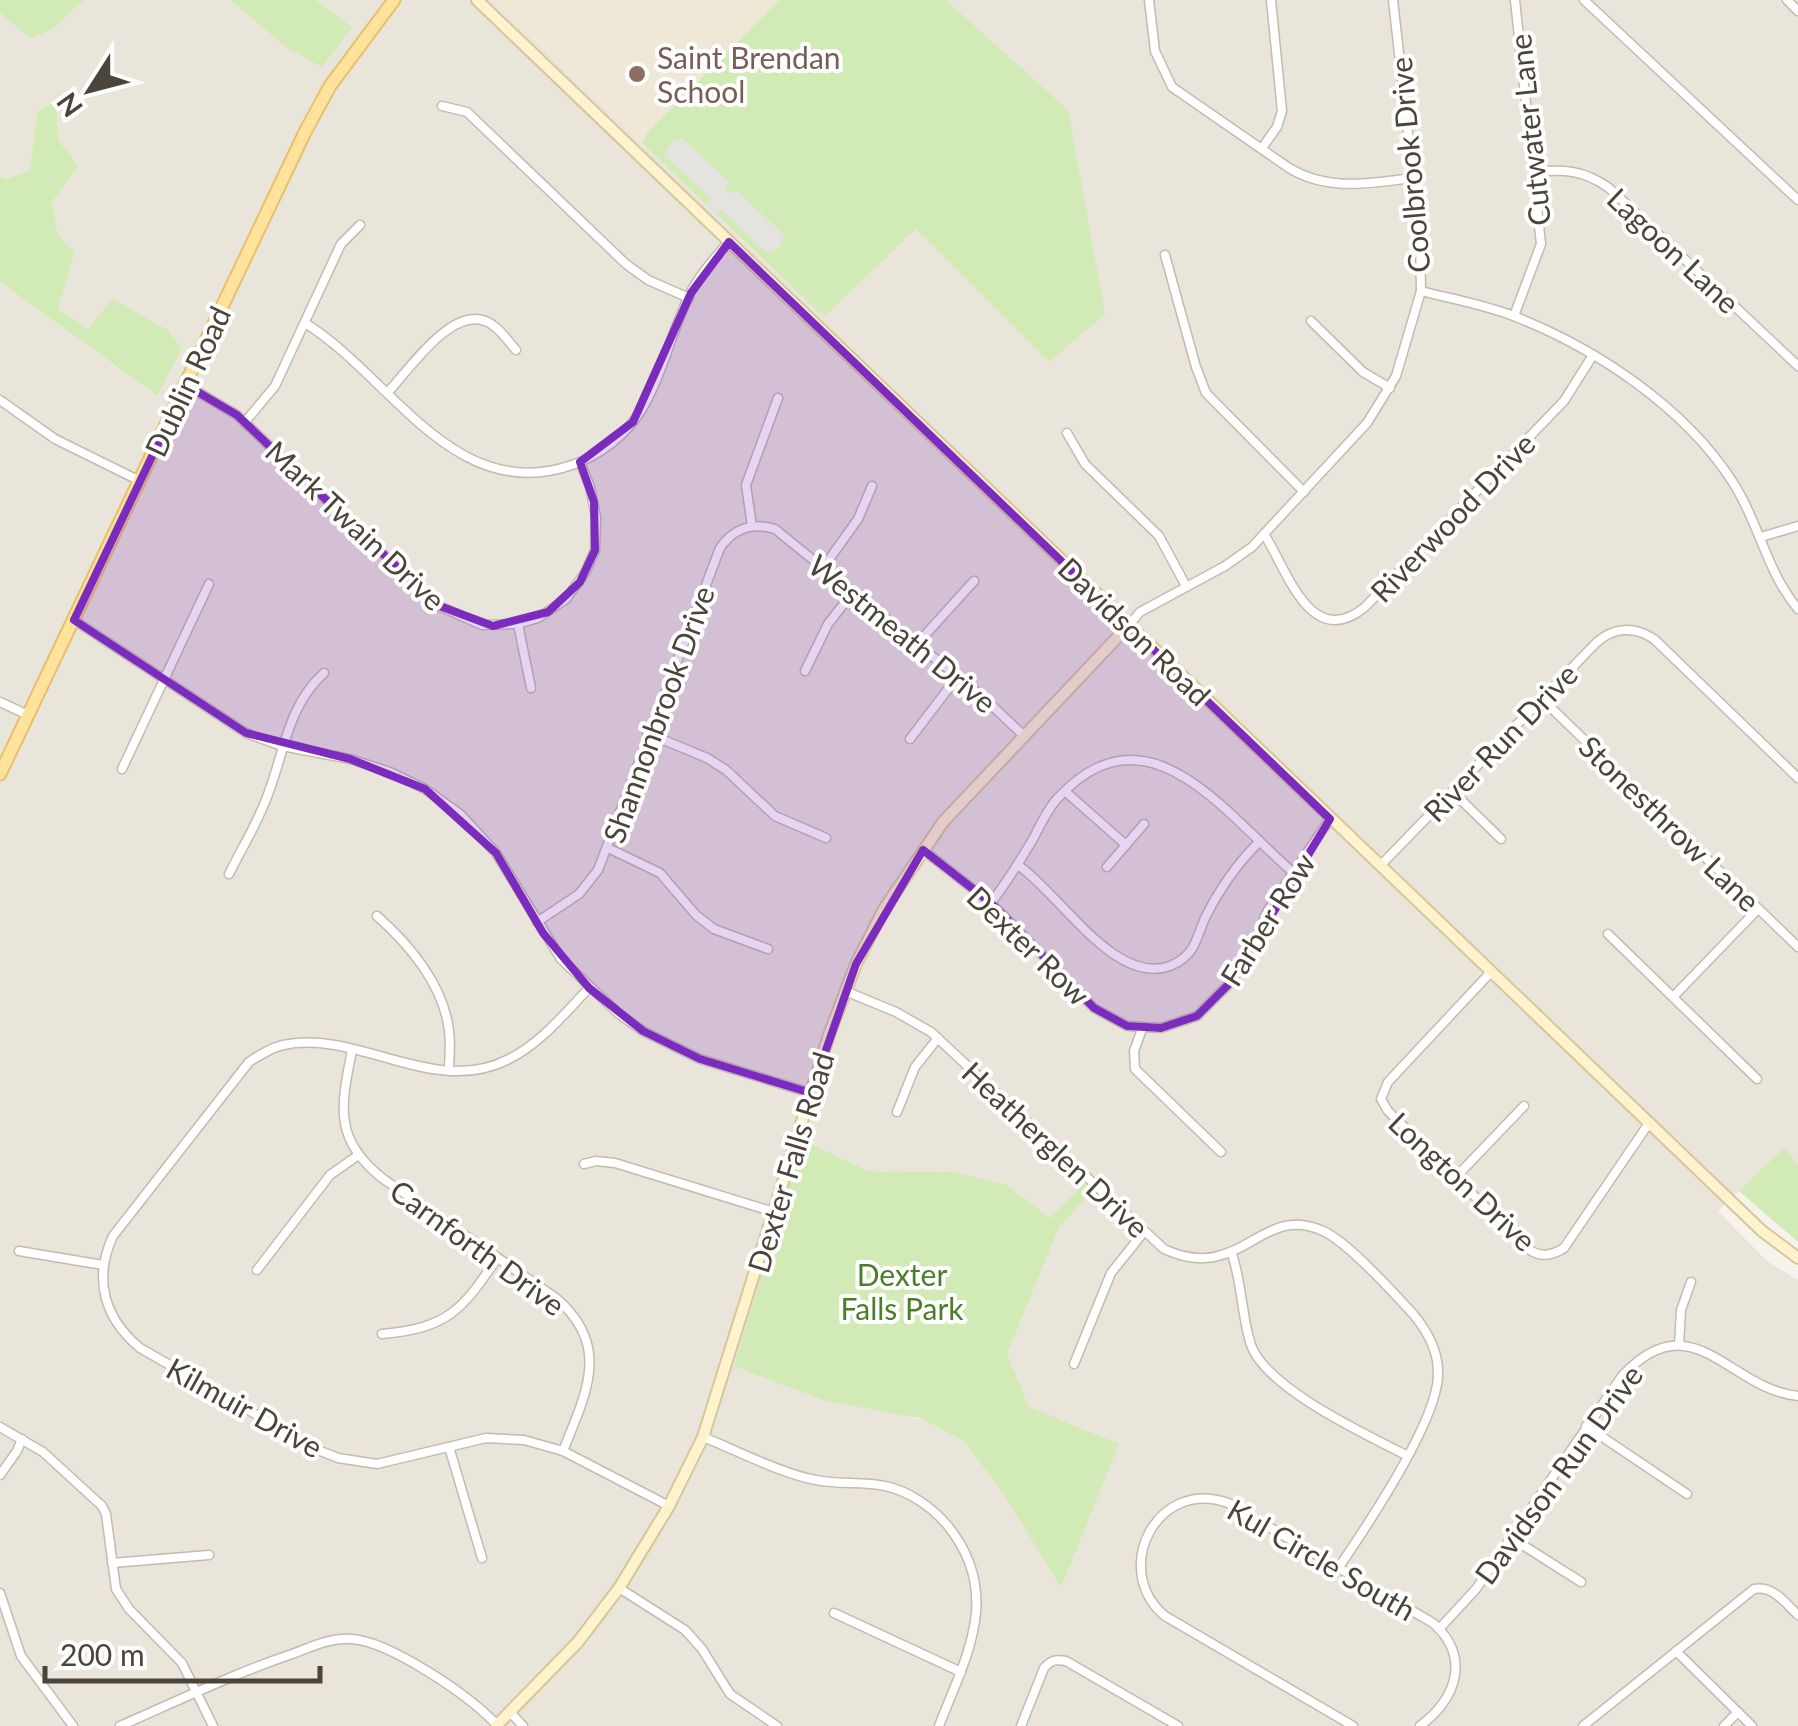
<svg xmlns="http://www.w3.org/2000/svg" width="1798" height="1726" font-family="Lato,sans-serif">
<rect width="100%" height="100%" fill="#f6f3ec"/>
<!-- residential -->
<path fill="#eae5da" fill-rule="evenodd" d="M 84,0 L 230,0 L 287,48 L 351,27 L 316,0 L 492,0 L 824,317 L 916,229 L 1068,111 L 946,0 L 1798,0 L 1798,1165 L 1784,1149 L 1718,1211 L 1768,1262 L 1798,1280 L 1798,1726 L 0,1726 L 0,282 L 156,396 L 182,349 L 88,330 L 58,309 L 75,252 L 58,235 L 52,202 L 79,164 L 58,140 L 55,101 L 38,112 L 29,171 L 6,179 L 0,176 L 0,13 L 30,37 L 52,30 ZM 804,1142 L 869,1171 L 956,1172 L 1007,1185 L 1050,1218 L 1084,1183 L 1093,1191 L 1059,1227 L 1007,1354 L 1029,1407 L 1062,1586 L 1006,1498 L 964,1441 L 933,1423 L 895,1412 Z"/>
<!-- education -->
<polygon fill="#efe8d6" points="492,0 779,0 647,133 642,143"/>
<!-- green -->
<g fill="#d2eab5">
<polygon points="0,0 84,0 52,30 30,38 0,13"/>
<polygon points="230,0 316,0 352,27 322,67 287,48"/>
<polygon points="779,0 946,0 1068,110 1105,314 1049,362 916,229 824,317 642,143 647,133"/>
<polygon points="56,101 58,140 79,165 52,202 58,235 75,252 58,309 88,329 112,299 168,330 182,349 157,396 0,282 0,176 6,179 29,171 38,111"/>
<polygon points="803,1141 869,1171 956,1172 1007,1185 1050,1218 1084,1183 1093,1191 1059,1227 1007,1354 1029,1407 1119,1444 1061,1587 1006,1498 964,1441 920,1418 826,1401 734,1366"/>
<polygon points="1784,1148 1798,1165 1798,1242 1739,1191"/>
</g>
<!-- parking -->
<polygon fill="#e5e3e0" points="681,137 730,183 725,188 730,194 737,190 785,236 777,251 772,249 768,254 722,210 715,213 707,205 711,198 664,155 673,140 676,142"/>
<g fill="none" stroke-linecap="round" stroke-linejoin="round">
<defs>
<g id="street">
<path d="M 1149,0 L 1155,51 L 1172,87 L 1289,168 C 1329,192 1369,183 1413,178"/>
<polyline points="1584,0 1798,200"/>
<polyline points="1787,0 1798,11"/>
<polyline points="442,106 467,112 626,264 648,280 689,298"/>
<polyline points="1262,148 1277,127 1282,111 1271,0"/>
<path d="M 1534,172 C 1564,169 1584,170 1609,188 L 1798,366"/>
<polyline points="1165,255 1196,367 1206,393 1304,492"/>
<path d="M 1421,291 C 1452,299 1486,305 1516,317 C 1597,349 1684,407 1732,481 C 1759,522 1766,571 1798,609"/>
<polyline points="1514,316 1541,244 1515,0"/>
<polyline points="1311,321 1363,372 1390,388"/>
<path d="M 305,323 C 391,376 454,506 572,465 C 601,455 626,435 642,409 C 664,372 672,328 692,290 C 702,272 715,257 729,242"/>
<polyline points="186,385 237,415 437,605 482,625 518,624 538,618 566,599 585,573 595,550 596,517 590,487 580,462"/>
<path d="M 388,392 C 411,368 457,297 494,326 C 502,332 509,342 516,350"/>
<polyline points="0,400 55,439 140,481"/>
<polyline points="245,422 275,386 341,244 360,225"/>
<polyline points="1067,433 1085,464 1159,536 1186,586"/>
<polyline points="752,526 746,485 778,398"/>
<path d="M 1264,534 C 1287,569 1310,652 1365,607 L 1564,401 L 1593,355"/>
<polyline points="1761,537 1798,526"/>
<polyline points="823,568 858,519 872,486"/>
<polyline points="74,620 246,733 282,746 350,759 390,772 425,789 460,814 496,853 561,959 619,1014 643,1031 700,1059 811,1093"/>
<polyline points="518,624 531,688"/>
<polyline points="1129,625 1140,612 1225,566 1252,547 1367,423 1396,376 1421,291 1420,240 1393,0"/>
<polyline points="917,644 974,581"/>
<polyline points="805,671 828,624 853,592"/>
<polyline points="1542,699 1798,947"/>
<polyline points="0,702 28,715"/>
<polyline points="647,733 707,758 726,770 775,816 826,838"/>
<polyline points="910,739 958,676"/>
<polyline points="122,769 209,584"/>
<polyline points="1066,792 1126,845"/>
<polyline points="1453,792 1501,839"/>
<polyline points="608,848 660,873 696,915 714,929 768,949"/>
<polyline points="923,850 991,903 1094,1008 1127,1026 1161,1028 1197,1016 1231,982 1249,955 1268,910 1330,819"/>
<path d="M 1018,865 C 1061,895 1115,986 1170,966 C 1180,962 1188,956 1193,947 C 1198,938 1201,927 1205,918 C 1219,890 1236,865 1258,843"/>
<path d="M 1380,866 L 1596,643 C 1613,627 1634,626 1654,639 L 1798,778"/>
<polyline points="1107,867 1144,824"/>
<path d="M 229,874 C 241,850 255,827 265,802 C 284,757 286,707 324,673"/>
<path d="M 991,903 C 1007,882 1020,861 1033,839 C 1040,826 1047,810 1057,799 C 1148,699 1226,816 1295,874"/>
<path d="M 377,916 C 410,945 444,986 449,1031 C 451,1044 449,1058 449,1071"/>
<path d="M 537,922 L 579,894 L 598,870 L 720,548 C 733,529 752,522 775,529 L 984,698 L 1023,735"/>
<polyline points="1608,934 1757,1079"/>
<path d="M 1491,972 L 1388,1082 L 1381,1099 L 1388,1111 L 1527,1248 C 1540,1258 1551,1256 1564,1248 L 1649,1123"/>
<path d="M 589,988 C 565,1013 541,1043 509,1059 C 434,1098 359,1029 283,1045 C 270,1048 260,1055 249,1062 L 113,1236 C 93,1279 104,1318 140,1348 L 318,1450 L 338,1458 L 377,1464 L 486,1438 L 524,1440 L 563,1451 L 669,1506"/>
<path d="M 845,991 L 896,1012 L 931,1032 L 1164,1249 C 1241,1285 1260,1202 1323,1231 C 1348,1242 1394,1293 1414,1315 C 1427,1331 1438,1351 1438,1372 C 1440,1418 1367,1526 1339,1567"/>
<polyline points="1674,996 1758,909"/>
<polyline points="1142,1029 1134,1051 1135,1069 1221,1152"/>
<path d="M 352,1050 C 341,1106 333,1139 382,1178 L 556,1298 C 612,1346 586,1393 563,1451"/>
<polyline points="897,1112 915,1067 938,1038"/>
<polyline points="584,1164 596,1161 615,1163 774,1212"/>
<polyline points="1455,1178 1524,1106"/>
<polyline points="19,1251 103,1265"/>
<path d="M 1232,1254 C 1242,1284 1242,1318 1251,1345 C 1266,1388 1365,1434 1406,1455"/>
<polyline points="257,1270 330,1175 357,1156"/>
<path d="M 382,1334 C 447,1328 462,1311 497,1258"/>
<polyline points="1679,1345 1681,1310 1691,1282"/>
<polyline points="1074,1364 1111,1273 1143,1233"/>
<polyline points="1586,1426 1687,1494"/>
<polyline points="0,1427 43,1452 102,1506 106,1514 116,1589 129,1609 182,1663 213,1726"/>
<path d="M 703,1437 C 736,1450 782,1474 816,1480 C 839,1485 862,1481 885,1486 C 909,1491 932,1507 948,1526 C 1003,1595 966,1656 939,1726"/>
<polyline points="449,1447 482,1558"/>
<polyline points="0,1475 17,1451 22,1439"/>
<polyline points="1510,1537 1581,1582"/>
<polyline points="112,1563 209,1555"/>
<polyline points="619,1588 685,1630 702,1649 730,1694 777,1726"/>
<polyline points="0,1593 21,1656 73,1726"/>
<polyline points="834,1613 961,1672"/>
<path d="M 1439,1629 L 1476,1589 L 1622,1376 C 1693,1300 1728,1389 1798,1396"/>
<polyline points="1676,1651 1752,1726"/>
<polyline points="511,1713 523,1726"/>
<path d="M 120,1726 C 177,1701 233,1674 292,1654 C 311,1647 331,1637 352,1639 C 391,1642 470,1696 497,1725"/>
<path d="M 1021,1726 L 1044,1668 C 1051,1660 1056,1659 1066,1661 L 1178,1726"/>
<path d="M 1353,1726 L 1165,1616 C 1110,1570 1157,1477 1228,1503 L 1433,1623 C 1471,1657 1457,1698 1420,1726"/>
<path d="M 1583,1726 L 1754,1589 C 1773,1585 1785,1603 1798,1615"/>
<polyline points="1724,1726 1738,1712"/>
</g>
<g id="secondary">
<polyline points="477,0 1762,1231 1798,1258"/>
<polyline points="496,1726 578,1642 619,1588 669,1506 703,1437 829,1035 856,964 884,909 943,822 1129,625"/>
</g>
<polyline id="primary" points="0,774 305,132 330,86 394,0"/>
</defs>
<!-- street casing -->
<use href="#street" stroke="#c2bbae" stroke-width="11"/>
<!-- secondary casing -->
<use href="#secondary" stroke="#d6c79b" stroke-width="14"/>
<!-- primary casing -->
<use href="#primary" stroke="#e6c16a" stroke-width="15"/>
<!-- street -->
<use href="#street" stroke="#fff" stroke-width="8"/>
<!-- secondary -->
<use href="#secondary" stroke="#fff3cd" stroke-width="10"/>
<!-- primary -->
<use href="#primary" stroke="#ffe39c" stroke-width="11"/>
</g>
<!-- marked area -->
<path fill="#7b2cbf" fill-opacity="0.2" stroke="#7b2cbf" stroke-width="8" stroke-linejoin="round" d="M 729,242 L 1330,819 L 1231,982 L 1197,1016 L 1161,1028 L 1127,1026 L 1094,1008 L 991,903 L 923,850 L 856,964 L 811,1093 L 700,1059 L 643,1031 L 589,988 L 543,933 L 496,853 L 425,789 L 350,759 L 246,733 L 74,620 L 186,385 L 237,415 L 437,605 L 493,626 L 548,612 L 580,582 L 595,550 L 594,502 L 580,462 L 633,422 L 691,293 Z"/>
<!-- markers -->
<circle fill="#8d6e63" stroke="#fff" stroke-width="4" cx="637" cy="74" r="10"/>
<g text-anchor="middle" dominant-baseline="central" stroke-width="8" stroke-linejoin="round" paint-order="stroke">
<!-- education labels -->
<g font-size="30" fill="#785e54" stroke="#fff" text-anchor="start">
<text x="657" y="57">Saint Brendan<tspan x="657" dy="34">School</tspan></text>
</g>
<!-- street labels -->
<g font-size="30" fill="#4b4439" stroke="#fff">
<text transform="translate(1529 130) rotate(-96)">Cutwater Lane</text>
<text transform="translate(1409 165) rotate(-95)">Coolbrook Drive</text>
<text transform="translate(1674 250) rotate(43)">Lagoon Lane</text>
<text transform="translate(187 381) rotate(-65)">Dublin Road</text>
<text transform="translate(1452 517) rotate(-46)">Riverwood Drive</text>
<text transform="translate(356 525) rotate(43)">Mark Twain Drive</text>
<text transform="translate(1135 631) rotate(44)">Davidson Road</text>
<text transform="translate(903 633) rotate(39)">Westmeath Drive</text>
<text transform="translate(658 714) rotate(-70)">Shannonbrook Drive</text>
<text transform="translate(1500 742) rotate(-46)">River Run Drive</text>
<text transform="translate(1670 823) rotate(44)">Stonesthrow Lane</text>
<text transform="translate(1267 919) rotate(-58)">Farber Row</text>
<text transform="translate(1029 945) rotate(44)">Dexter Row</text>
<text transform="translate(1056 1149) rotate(43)">Heatherglen Drive</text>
<text transform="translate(790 1162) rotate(-73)">Dexter Falls Road</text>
<text transform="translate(1463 1181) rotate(43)">Longton Drive</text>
<text transform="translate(478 1247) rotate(36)">Carnforth Drive</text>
<text transform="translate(245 1407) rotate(29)">Kilmuir Drive</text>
<text transform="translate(1558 1474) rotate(-54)">Davidson Run Drive</text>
<text transform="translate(1322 1559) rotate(30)">Kul Circle South</text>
</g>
<!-- park labels -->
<g font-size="30" fill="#4a7f2a" stroke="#fff">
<text x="902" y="1274">Dexter<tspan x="902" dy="34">Falls Park</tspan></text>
</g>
</g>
<!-- north arrow -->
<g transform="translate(90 90) rotate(234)" stroke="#ffffff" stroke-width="8" paint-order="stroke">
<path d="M0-8L18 38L0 25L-18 38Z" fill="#4b4439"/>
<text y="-15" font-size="28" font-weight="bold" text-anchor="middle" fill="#4b4439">N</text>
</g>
<!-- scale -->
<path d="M45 1666v15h275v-15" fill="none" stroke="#4b4439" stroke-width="5"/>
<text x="60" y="1666" font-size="30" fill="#4b4439" stroke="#ffffff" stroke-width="8" paint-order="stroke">200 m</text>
</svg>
